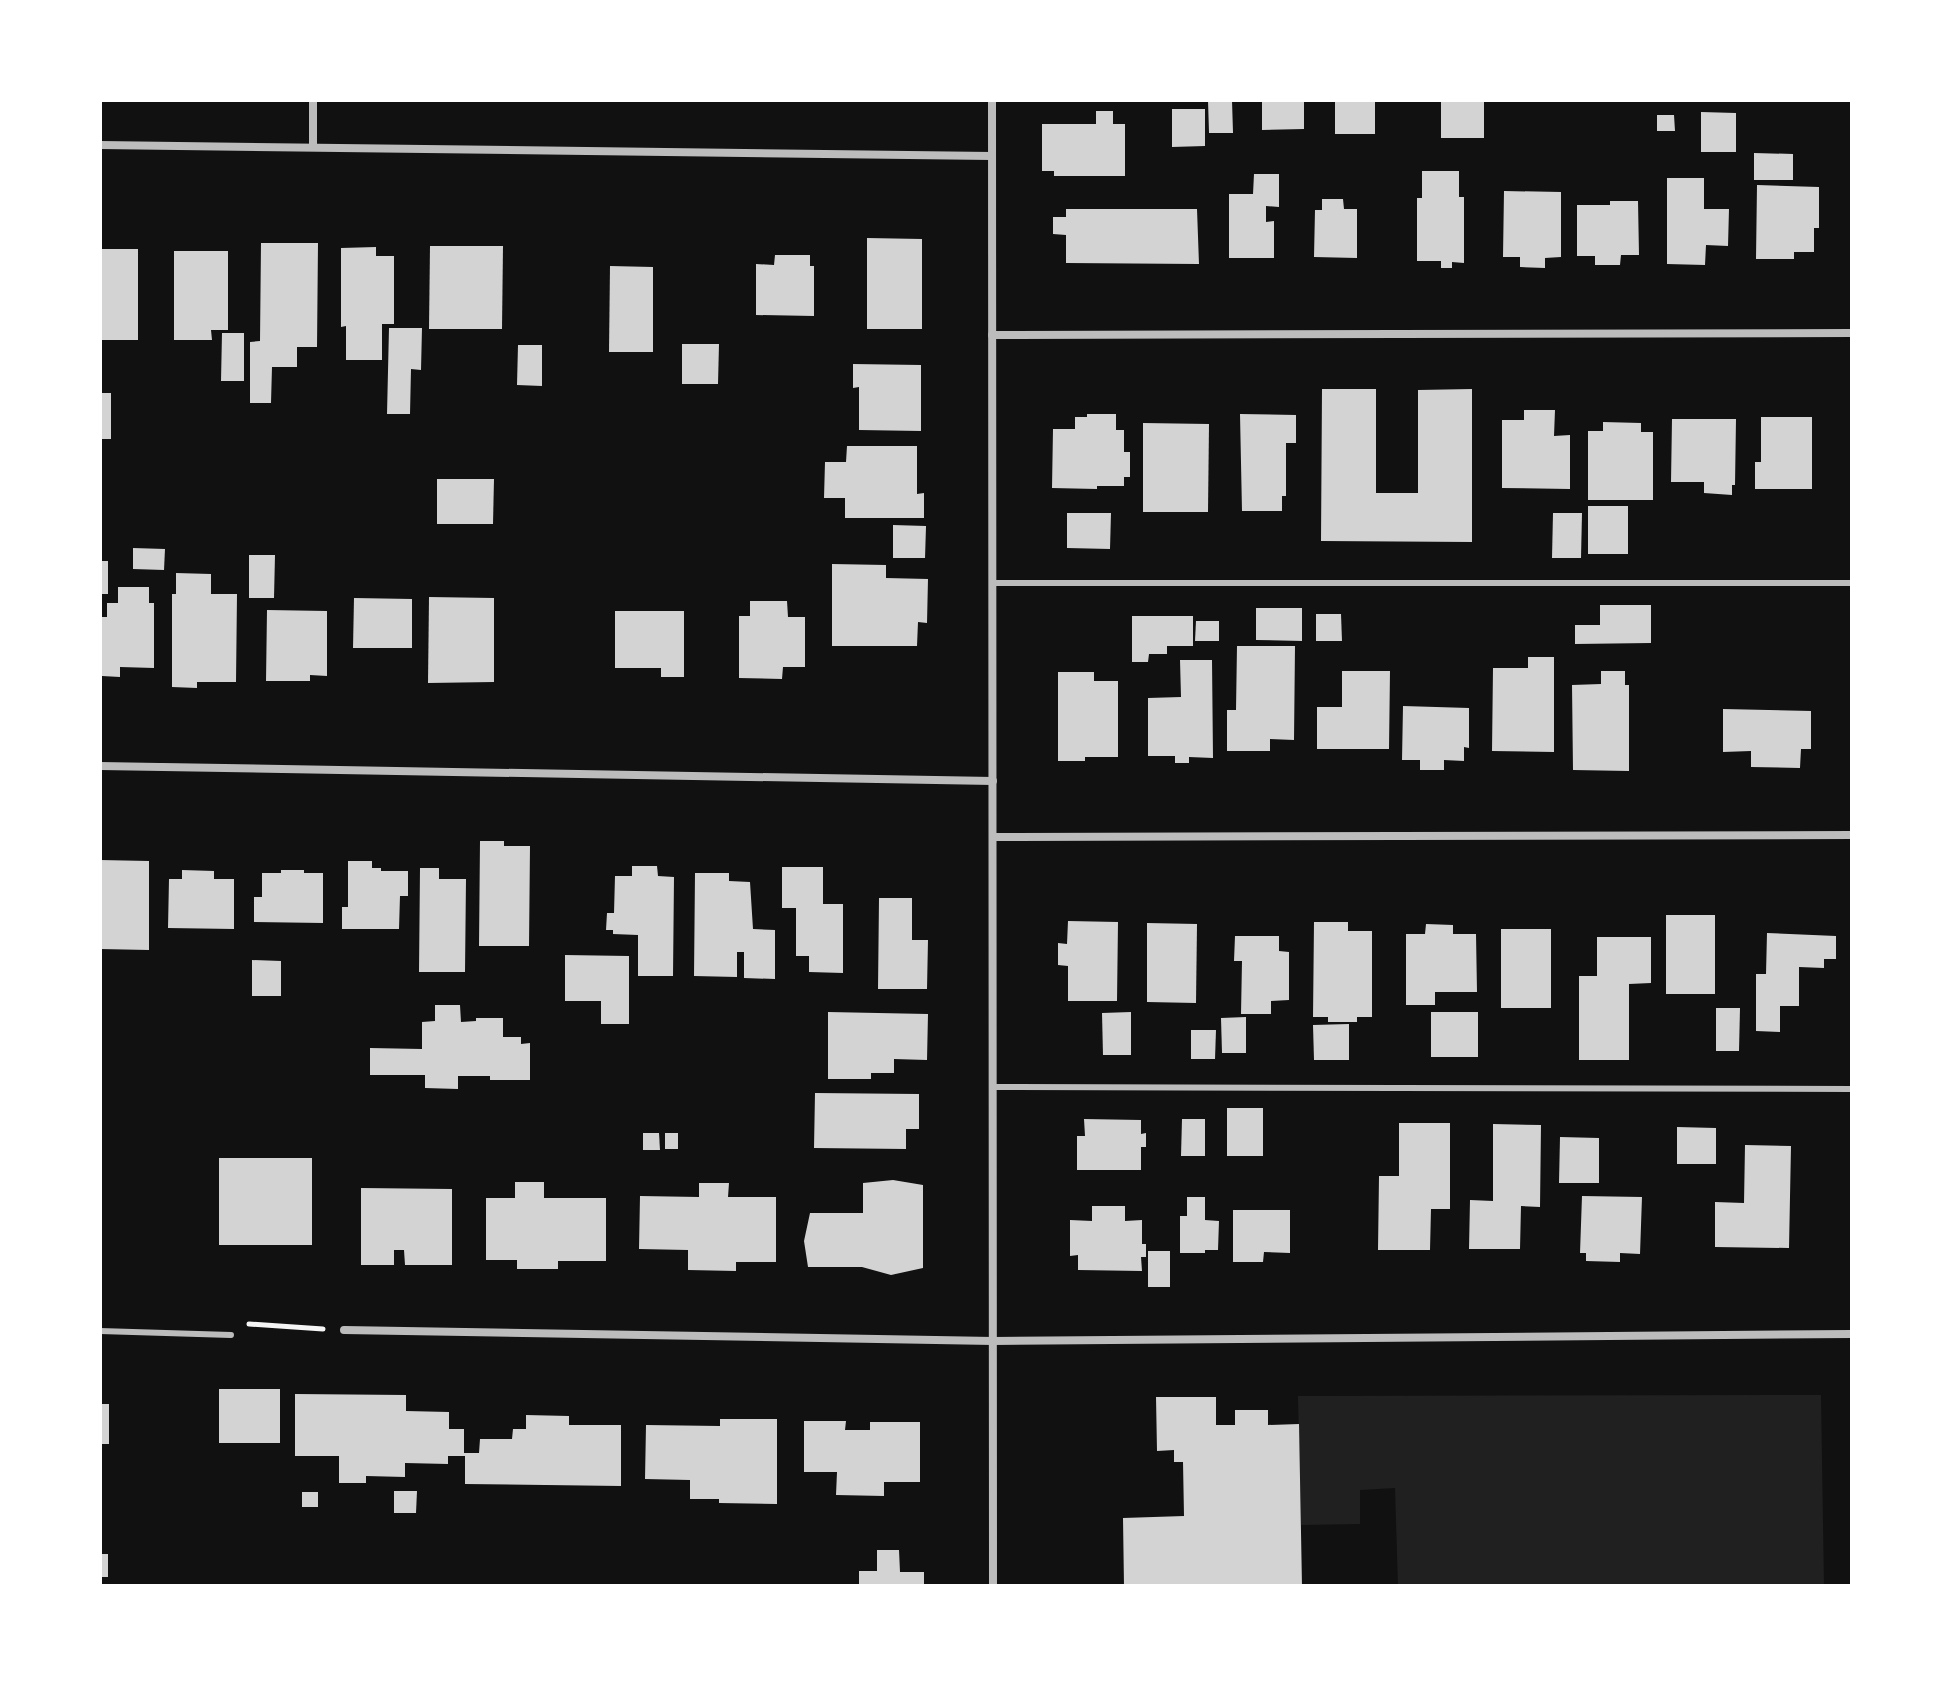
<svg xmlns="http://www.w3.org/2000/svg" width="1952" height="1686" font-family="'Exo 2',sans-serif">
<rect width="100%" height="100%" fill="#111"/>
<!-- green -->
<polygon fill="#202020" points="1821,1395 1824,1586 1398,1586 1395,1488 1360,1490 1360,1524 1301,1525 1298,1396"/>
<!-- building -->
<g fill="#d3d3d3">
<polygon points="1208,100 1232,100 1233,133 1209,133"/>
<polygon points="1262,100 1304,100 1304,129 1262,130"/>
<rect x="1335" y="100" width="40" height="34"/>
<rect x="1441" y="100" width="43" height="38"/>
<polygon points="1172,109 1205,109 1205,146 1172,147"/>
<polygon points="1096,111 1113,111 1113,124 1125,124 1125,176 1054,176 1054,171 1042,171 1042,124 1096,124"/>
<polygon points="1701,112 1736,113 1736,152 1701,152"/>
<polygon points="1657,115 1674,115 1675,131 1657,131"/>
<polygon points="1754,153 1793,154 1793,180 1754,180"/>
<polygon points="1422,171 1459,171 1459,197 1464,197 1464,263 1452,262 1452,268 1441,268 1441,261 1417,261 1417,198 1422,198"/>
<polygon points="1254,174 1279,174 1279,207 1266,206 1266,222 1274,221 1274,258 1229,258 1229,194 1253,194"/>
<polygon points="1667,178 1704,178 1704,209 1729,209 1728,246 1706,245 1705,265 1667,264"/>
<polygon points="1757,185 1819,187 1819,228 1814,228 1814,252 1794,252 1794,259 1756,259"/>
<polygon points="1504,191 1561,192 1561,257 1545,258 1545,268 1520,267 1520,257 1503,257"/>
<polygon points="1322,199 1343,199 1344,209 1357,209 1357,258 1314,257 1315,210 1322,210"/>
<polygon points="1610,201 1638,201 1639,255 1621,255 1620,265 1595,265 1595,256 1577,256 1577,205 1610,205"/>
<polygon points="1066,209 1197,209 1199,264 1066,263 1066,235 1053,234 1053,217 1066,217"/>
<polygon points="867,238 922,239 922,329 867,329"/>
<polygon points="261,243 318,243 317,347 297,347 297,367 272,367 271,403 250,403 250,342 260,341"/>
<polygon points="430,246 503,246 502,329 429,329"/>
<polygon points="376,247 376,256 394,256 394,324 382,324 382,360 346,360 346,326 341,327 341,248"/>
<rect x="100" y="249" width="38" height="91"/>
<polygon points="174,251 228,251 228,330 211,330 212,340 174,340"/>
<polygon points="775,255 810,255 810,266 814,266 814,316 756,315 756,264 774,265"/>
<polygon points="610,266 653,267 653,352 609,352"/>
<polygon points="389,328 422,328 421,370 411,369 410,414 387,414"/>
<polygon points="222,333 244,333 244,381 221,381"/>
<polygon points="682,344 719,344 718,384 682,384"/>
<polygon points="518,345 542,345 542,386 517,385"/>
<polygon points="853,364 921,365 921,431 859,430 859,387 853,388"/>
<polygon points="1322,389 1376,389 1376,493 1418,493 1418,390 1472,389 1472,542 1321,541"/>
<rect x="100" y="393" width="11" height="46"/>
<polygon points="1524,410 1555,410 1554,436 1570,435 1570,489 1502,488 1502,420 1524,420"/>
<polygon points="1087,414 1116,414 1116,430 1124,430 1124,452 1130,452 1130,477 1124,477 1124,486 1097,486 1097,489 1052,488 1053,429 1075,429 1075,417 1087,417"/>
<polygon points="1240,414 1296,415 1296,443 1286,443 1286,496 1282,496 1282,511 1242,511"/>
<polygon points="1761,417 1812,417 1812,489 1755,489 1755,462 1761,462"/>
<polygon points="1672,419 1736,419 1735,485 1732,485 1732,495 1704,493 1704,482 1671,482"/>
<polygon points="1603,422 1641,423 1641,432 1653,432 1653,500 1588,500 1588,431 1603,431"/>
<polygon points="1143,423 1209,424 1208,512 1143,512"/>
<polygon points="847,446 917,446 917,494 924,493 924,518 845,518 845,498 824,498 825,462 846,462"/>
<polygon points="437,479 494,479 493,524 437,524"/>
<rect x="1588" y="506" width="40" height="48"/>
<polygon points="1067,513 1111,513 1110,549 1067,548"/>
<polygon points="1553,513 1582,513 1581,558 1552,558"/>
<polygon points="893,525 926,526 925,558 893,558"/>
<polygon points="133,548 165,549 164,570 133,569"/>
<polygon points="249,555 275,555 274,598 249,598"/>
<rect x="100" y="561" width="8" height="33"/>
<polygon points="832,564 886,565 886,578 928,579 927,623 918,622 917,646 832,646"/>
<polygon points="176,573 211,574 211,594 237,594 236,682 197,682 197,688 172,687 172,594 176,594"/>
<polygon points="118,587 149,587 149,603 154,603 154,668 120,667 120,677 102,676 102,617 107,617 107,603 118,603"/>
<polygon points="429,597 494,598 494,682 428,683"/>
<polygon points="354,598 412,599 412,648 353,648"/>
<polygon points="750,601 787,601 788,617 805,617 805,667 783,667 782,679 739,678 739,616 750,616"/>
<polygon points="1600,605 1651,605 1651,643 1575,644 1575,625 1600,625"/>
<polygon points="1256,608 1302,608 1302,641 1256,640"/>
<polygon points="267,610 327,611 327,676 310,675 310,681 266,681"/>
<polygon points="615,611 684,611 684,677 661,677 661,668 615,668"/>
<polygon points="1316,614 1341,614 1342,641 1316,641"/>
<polygon points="1132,616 1193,616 1193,646 1167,646 1167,654 1149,654 1148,662 1132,662"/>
<polygon points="1196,621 1219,621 1219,641 1195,641"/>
<polygon points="1237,646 1295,646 1294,740 1270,739 1270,751 1227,751 1227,710 1236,710"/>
<polygon points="1528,657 1554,657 1554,752 1492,751 1493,668 1528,668"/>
<polygon points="1180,660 1212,660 1213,758 1189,757 1189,763 1175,763 1175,756 1148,756 1148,698 1181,697"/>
<polygon points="1342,671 1390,671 1389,749 1317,749 1317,707 1342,707"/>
<polygon points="1601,671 1625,671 1625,685 1629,685 1629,771 1573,770 1572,685 1601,684"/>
<polygon points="1058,672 1094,672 1094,681 1118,681 1118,757 1085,757 1085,761 1058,761"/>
<polygon points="1403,706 1469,708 1469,748 1464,747 1464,761 1444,760 1444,770 1420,770 1420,760 1402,760"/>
<polygon points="1723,709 1811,711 1811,749 1801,749 1800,768 1751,767 1751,751 1723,752"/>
<polygon points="480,841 504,841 504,846 530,846 529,946 479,946"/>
<polygon points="100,860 149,861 149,950 100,949"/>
<polygon points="348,861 372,861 372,868 381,868 381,871 408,871 408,896 400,896 399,929 342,929 342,907 348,907"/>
<polygon points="632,866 657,866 658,876 674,877 673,976 638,976 638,935 613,934 613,930 606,930 607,913 614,913 615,876 632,876"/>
<polygon points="782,867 823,867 823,904 843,904 843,973 809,972 809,956 796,956 796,908 782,908"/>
<polygon points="420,868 439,868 439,879 466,879 465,972 419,972"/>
<polygon points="182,870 214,871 214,879 234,879 234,929 168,928 169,879 182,879"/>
<polygon points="281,870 304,870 304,873 323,873 323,923 254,922 254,897 262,897 262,873 281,873"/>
<polygon points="695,873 729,873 729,881 750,882 753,929 775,930 775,979 744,978 744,952 737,952 737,977 694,976"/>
<polygon points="879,898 912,898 912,940 928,940 927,989 878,989"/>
<rect x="1666" y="915" width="49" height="79"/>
<polygon points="1068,921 1118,922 1117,1001 1068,1001 1068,966 1058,965 1058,943 1067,944"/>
<polygon points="1314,922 1348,922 1348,931 1372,931 1372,1017 1357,1017 1357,1022 1328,1022 1328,1017 1313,1017"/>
<polygon points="1147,923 1197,924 1196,1003 1147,1002"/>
<polygon points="1426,924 1453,925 1453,934 1476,934 1477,992 1435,992 1435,1005 1406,1005 1406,934 1425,934"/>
<rect x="1501" y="929" width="50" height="79"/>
<polygon points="1767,933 1836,936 1836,959 1824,959 1824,968 1799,967 1799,1006 1780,1006 1780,1032 1756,1031 1756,974 1766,974"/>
<polygon points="1235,936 1279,936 1279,951 1289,952 1289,1000 1271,1001 1271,1014 1241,1014 1242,961 1234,961"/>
<polygon points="1597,937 1651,937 1651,983 1629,984 1629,1060 1579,1060 1579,976 1597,976"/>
<polygon points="565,955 629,956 629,1024 601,1024 601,1001 565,1001"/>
<polygon points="252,960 281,961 281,996 252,996"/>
<polygon points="435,1005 460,1005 461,1022 476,1021 476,1018 503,1018 503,1037 521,1037 521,1044 530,1043 530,1080 490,1080 490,1076 458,1076 458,1089 425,1088 425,1075 370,1075 370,1048 422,1049 422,1022 435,1021"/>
<polygon points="1716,1008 1740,1008 1739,1051 1716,1051"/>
<polygon points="828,1012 928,1014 927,1060 894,1059 894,1073 871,1073 871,1079 828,1079"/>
<polygon points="1131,1012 1131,1055 1103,1055 1102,1013"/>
<rect x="1431" y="1012" width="47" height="45"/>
<polygon points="1246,1017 1246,1053 1222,1053 1221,1018"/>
<polygon points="1349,1024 1349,1060 1314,1060 1313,1025"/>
<polygon points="1191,1030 1216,1030 1215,1059 1191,1059"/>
<polygon points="815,1093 919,1094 919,1129 906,1129 906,1149 814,1148"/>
<rect x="1227" y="1108" width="36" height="48"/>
<polygon points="1084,1119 1141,1120 1141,1134 1146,1133 1146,1147 1141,1147 1141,1170 1077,1170 1077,1136 1085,1136"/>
<polygon points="1182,1119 1205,1119 1205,1156 1181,1156"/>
<polygon points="1399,1123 1450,1123 1450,1209 1431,1209 1430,1250 1378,1250 1379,1176 1399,1176"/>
<polygon points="1493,1124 1541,1125 1540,1207 1521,1206 1520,1249 1469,1249 1470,1200 1493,1201"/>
<polygon points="1677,1127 1716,1128 1716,1164 1677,1164"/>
<polygon points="643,1133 659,1133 660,1150 643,1150"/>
<rect x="665" y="1133" width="13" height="16"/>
<polygon points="1560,1137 1599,1138 1599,1183 1559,1183"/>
<polygon points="1745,1145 1791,1146 1789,1248 1715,1247 1715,1202 1744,1203"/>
<rect x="219" y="1158" width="93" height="87"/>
<polygon points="893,1180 923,1185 923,1268 891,1275 862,1267 808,1267 804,1241 810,1213 863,1213 863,1183"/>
<polygon points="515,1182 544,1182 544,1198 606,1198 606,1261 558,1261 558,1269 517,1269 517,1260 486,1260 486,1198 515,1198"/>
<polygon points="699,1183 729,1183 728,1197 776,1197 776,1262 736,1262 736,1271 688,1270 688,1250 639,1249 640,1196 699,1197"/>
<polygon points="361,1188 452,1189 452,1265 405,1265 404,1250 394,1250 394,1265 361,1265"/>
<polygon points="1582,1196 1642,1197 1640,1254 1620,1253 1620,1262 1586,1261 1586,1253 1580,1253"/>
<polygon points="1187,1197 1205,1197 1205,1220 1219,1221 1218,1250 1205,1250 1205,1253 1180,1253 1180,1216 1187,1216"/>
<polygon points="1092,1206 1125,1206 1125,1221 1142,1220 1142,1244 1146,1244 1146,1257 1141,1257 1142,1271 1078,1270 1078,1255 1070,1256 1070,1220 1092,1221"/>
<polygon points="1233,1210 1290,1210 1290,1253 1264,1252 1263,1262 1233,1262"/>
<rect x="1148" y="1251" width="22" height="36"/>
<rect x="219" y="1389" width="61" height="54"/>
<polygon points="295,1394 406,1395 406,1411 449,1412 449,1429 464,1429 464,1453 479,1453 480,1439 512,1439 513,1429 526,1429 526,1415 569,1416 569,1425 621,1425 621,1486 465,1484 465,1456 448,1456 448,1464 405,1463 405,1477 366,1476 366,1483 339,1483 339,1456 295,1456"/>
<polygon points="1156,1397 1216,1397 1216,1425 1235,1425 1235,1410 1268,1410 1268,1425 1299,1424 1302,1586 1124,1586 1123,1518 1184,1516 1183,1462 1174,1462 1174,1450 1157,1451"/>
<rect x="100" y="1404" width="9" height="40"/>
<polygon points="720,1419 777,1419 777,1504 719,1503 719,1499 690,1499 690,1480 645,1479 646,1425 720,1426"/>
<polygon points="804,1421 846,1421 845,1430 870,1430 870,1422 920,1422 920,1482 884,1482 884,1496 836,1495 837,1472 804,1472"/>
<polygon points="394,1491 417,1491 416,1513 394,1513"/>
<rect x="302" y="1492" width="16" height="15"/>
<polygon points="877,1550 899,1550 900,1572 924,1572 924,1586 859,1586 859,1571 877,1571"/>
<rect x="100" y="1554" width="8" height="23"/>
</g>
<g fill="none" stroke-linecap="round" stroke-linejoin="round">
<!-- path -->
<polyline stroke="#f5f5f5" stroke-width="5" points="249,1324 323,1329"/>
<!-- service -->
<g stroke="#bcbcbc" stroke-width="6">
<polyline points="993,583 1852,583"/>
<polyline points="993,1087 1852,1089"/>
<polyline points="100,1331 231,1335"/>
</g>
<!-- minor -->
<g stroke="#bcbcbc" stroke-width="8">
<polyline points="313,100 313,147"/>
<polyline points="992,100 993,1586"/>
<polyline points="100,145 992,156"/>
<polyline points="992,335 1852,333"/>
<polyline points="100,766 993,781"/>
<polyline points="993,837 1852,835"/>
<polyline points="344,1330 993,1341 1852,1334"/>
</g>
</g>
<!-- border -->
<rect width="1952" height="1686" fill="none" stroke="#ffffff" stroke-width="204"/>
</svg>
